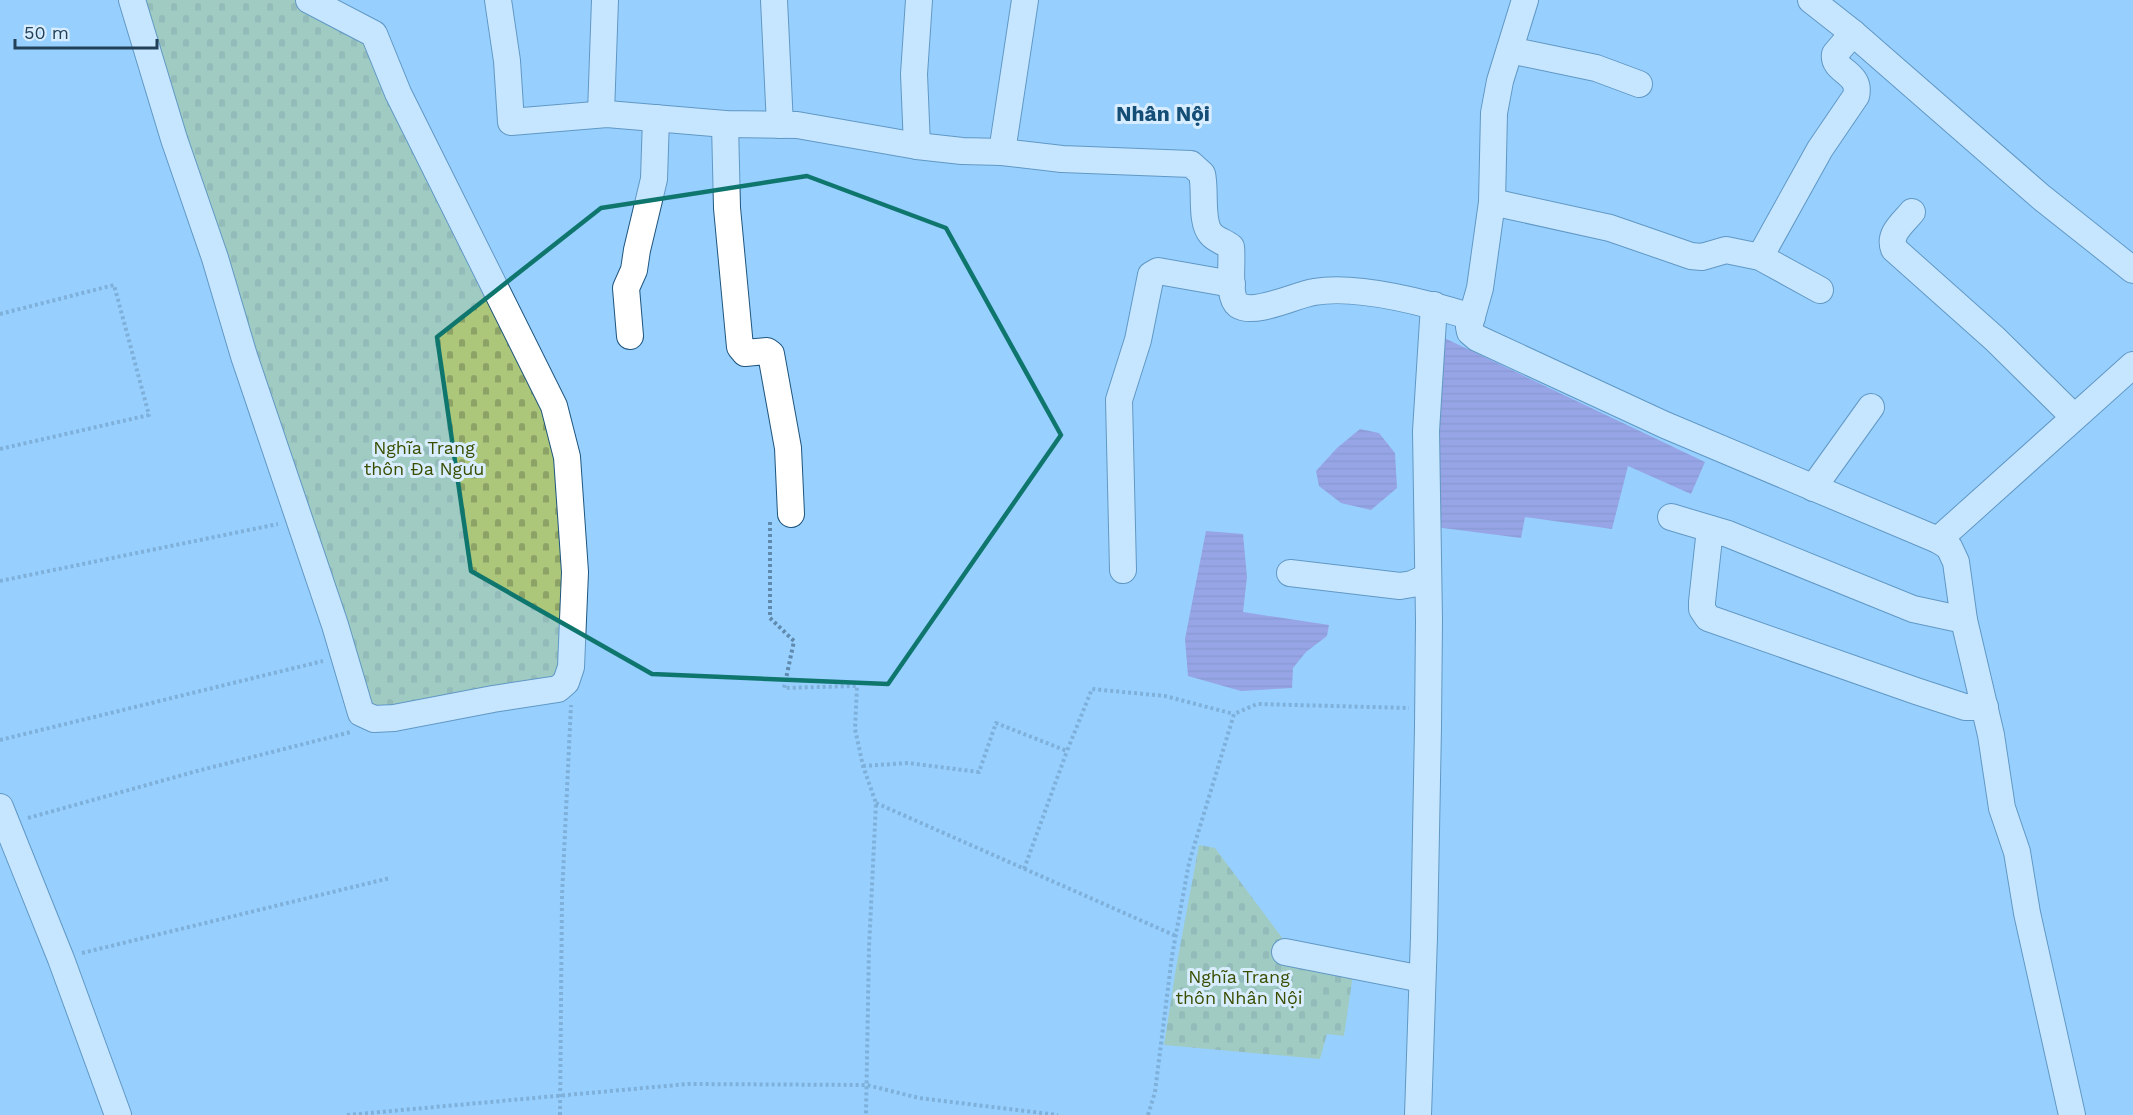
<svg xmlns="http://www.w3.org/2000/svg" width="2133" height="1115" font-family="'Work Sans',sans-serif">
<defs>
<pattern id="cemetery-stones" width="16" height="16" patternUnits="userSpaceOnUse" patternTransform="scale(1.5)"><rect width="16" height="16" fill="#acc67a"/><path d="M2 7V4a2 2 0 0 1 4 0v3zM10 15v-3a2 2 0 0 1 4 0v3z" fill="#8ca267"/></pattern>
<pattern id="water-rules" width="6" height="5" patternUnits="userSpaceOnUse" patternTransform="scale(1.5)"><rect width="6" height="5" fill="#976fc6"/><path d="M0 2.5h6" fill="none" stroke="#7b5da4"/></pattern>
</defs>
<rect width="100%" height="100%" fill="#98d0ff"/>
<!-- cemetery -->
<g fill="url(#cemetery-stones)">
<polygon points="135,0 298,0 374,34 554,406 569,676 374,719"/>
<polygon points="1199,845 1215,848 1286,943 1355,961 1344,1036 1327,1034 1320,1059 1164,1045 1176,968"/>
</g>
<!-- water -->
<g fill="url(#water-rules)">
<polygon points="1438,335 1705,462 1691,494 1628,466 1612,529 1525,517 1521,538 1435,527"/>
<polygon points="1360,429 1379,433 1395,453 1397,488 1371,510 1341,503 1319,486 1316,471 1337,448"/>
<polygon points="1206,531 1243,534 1247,577 1243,612 1329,625 1327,636 1306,652 1293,668 1292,688 1241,691 1188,676 1185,639"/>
</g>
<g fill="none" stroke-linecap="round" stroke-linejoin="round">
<defs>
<g id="minor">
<polyline points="132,0 174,139 215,258 244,356 335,625 361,713 374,719 394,718 493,699 558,689 566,682 571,667 575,572 567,457 554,406 398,93 374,34 309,0"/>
<path d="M 498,0 L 507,61 L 511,122 L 607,114 L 725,124 L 797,125 L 917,146 L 962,151 L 1002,152 L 1062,159 L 1191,164 L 1202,174 C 1206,190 1200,222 1211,234 C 1216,240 1225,242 1231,247 C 1233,261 1227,297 1238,305 C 1255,316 1295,295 1314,292 C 1358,284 1430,304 1472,317"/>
<polyline points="774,0 780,125"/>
<polyline points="1525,0 1500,81 1494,113 1492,202 1480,288 1469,327 1470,332 1477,338 1665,425 1938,540 1949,547 1956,562 1964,620 1991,735 2002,808 2017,852 2027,913 2072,1115"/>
<polyline points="1811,0 1853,33 2041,197 2133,270"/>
<polyline points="1510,50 1596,68 1639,84"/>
<polyline points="601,113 605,0"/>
<polyline points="725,124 727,208 740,347 745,353 767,351 771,354 788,448 791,514"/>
<polyline points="917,146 914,74 919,0"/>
<polyline points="1002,152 1025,0"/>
<polyline points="1492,202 1610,228 1691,256 1702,257 1726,250 1760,257 1820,290"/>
<path d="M 1912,212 C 1903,223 1888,234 1894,249 L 1995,339 L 2074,417"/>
<path d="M 1760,257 L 1820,149 L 1856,96 C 1862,72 1832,72 1835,54 L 1853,33"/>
<polyline points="630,336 626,288 634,270 637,250 654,179 656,118"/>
<polyline points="1813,488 1871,407"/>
<polyline points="1671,517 1728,534 1913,609 1964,620"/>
<polyline points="1710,529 1702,602 1702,609 1708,618 1916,691 1965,707 1985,707"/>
<polyline points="1938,540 2133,365"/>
<polyline points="1123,570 1119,400 1138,340 1151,275 1158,271 1232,284"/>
<polyline points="1290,573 1400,586 1412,584 1428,577"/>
<polyline points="0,807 61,959 118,1115"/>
<polyline points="1285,952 1422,979"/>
<polyline points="1418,1115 1424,937 1428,727 1429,621 1426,431 1434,305"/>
</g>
</defs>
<!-- minor casing -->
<use href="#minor" stroke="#1e557e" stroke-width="28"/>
<!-- path -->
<g stroke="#5f8aad" stroke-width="4" stroke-dasharray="3 3" stroke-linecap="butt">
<polyline points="0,314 114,285 149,415 0,449"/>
<polyline points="770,522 770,618 794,641 784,688 857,686 855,729 863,766 876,803 869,948 866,1115"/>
<polyline points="0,581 278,524"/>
<polyline points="0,740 323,661"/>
<polyline points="863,766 908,763 979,772 996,723 1067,751 1092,689 1165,696 1234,714"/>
<polyline points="876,803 1176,936"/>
<polyline points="28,818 197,771 351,732"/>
<polyline points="1024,869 1067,751"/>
<polyline points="82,953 390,878"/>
<polyline points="347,1115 688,1084 867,1085 919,1098 1058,1115"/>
<polyline points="560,1115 562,896 571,705"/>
<polyline points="1148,1115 1155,1092 1172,956 1189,863 1234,714 1257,704 1409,708"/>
</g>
<!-- minor -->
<use href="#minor" stroke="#fff" stroke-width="26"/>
</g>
<!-- marked area -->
<path d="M0 0H2133V1115H0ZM 807,176 L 946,228 L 1061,435 L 888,684 L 652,674 L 471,571 L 437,337 L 601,208 Z" fill="#98d0ff" fill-opacity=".55" fill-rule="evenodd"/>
<path fill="none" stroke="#0f766e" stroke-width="4.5" stroke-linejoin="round" d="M 807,176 L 946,228 L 1061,435 L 888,684 L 652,674 L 471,571 L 437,337 L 601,208 Z"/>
<g text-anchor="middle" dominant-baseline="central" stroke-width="6" stroke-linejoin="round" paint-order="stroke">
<!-- park labels -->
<g font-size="18" fill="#3b4e00" stroke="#d8edff">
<text x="424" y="447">Nghĩa Trang<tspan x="424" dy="21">thôn Đa Ngưu</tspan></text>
<text x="1239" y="976">Nghĩa Trang<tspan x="1239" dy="21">thôn Nhân Nội</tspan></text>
</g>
<!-- quarter labels -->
<g font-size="21" font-weight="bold" fill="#144d75" stroke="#d8edff">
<text x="1163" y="113">Nhân Nội</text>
</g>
</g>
<!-- scale -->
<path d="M15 39v9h142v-9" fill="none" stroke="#224057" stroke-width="3"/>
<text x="24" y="39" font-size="18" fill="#224057" stroke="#d8edff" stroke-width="4.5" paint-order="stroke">50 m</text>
</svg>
